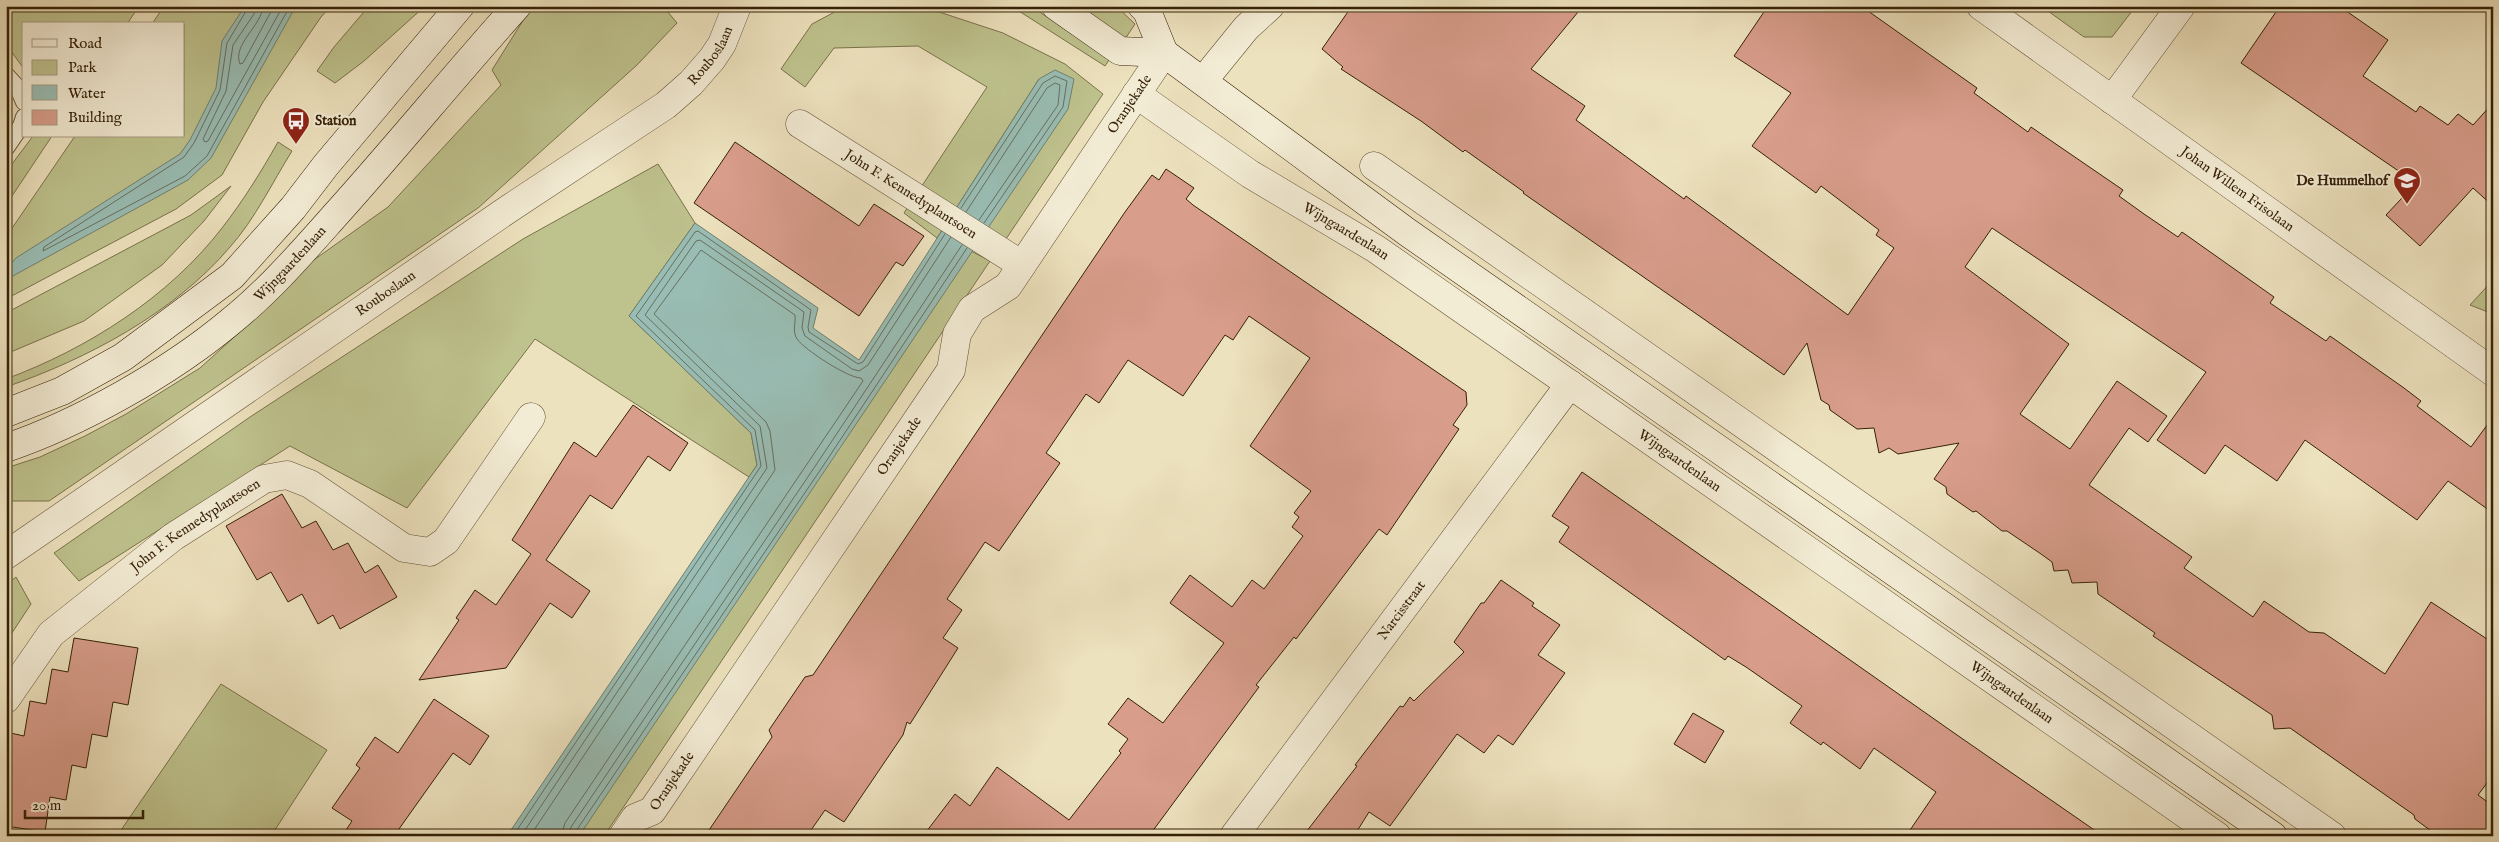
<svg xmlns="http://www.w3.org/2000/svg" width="2499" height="842" font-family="'IM FELL English',serif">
<rect width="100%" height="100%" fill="#ede2be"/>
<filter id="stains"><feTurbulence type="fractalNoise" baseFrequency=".004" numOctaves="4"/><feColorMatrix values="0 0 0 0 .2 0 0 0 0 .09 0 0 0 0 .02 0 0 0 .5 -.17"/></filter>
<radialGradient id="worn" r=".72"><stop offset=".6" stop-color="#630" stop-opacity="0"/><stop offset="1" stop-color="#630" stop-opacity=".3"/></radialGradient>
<!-- green -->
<g fill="#bec28d" stroke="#7a724a">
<polygon points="6,6 139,6 127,24 24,24 24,69 6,44"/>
<polygon points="164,6 331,6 321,17 263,102 222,175 176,209 6,299 6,237 75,136 184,136 184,24 152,24"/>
<polygon points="369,6 425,6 364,61 335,83 317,71 334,47"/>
<polygon points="532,6 663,6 677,23 637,65 478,208 49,501 6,501 6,468 40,457 85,436 126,414 200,368 254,319 283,282 388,207 501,85 492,70"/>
<polygon points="846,6 921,6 1003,33 1065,64 1103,94 1004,242 984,231 1039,79 937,238 904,213 987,87 918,46 834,48 805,87 781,69 812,24"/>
<polygon points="1011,6 1031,6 1109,60 1105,66"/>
<polygon points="1076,6 1116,6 1135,24 1125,39"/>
<polygon points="2041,6 2136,6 2112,37 2084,37"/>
<polygon points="33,136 52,136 6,205 6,172"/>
<path d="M 278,142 L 292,151 C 272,183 255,219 230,247 C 174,313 87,359 6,387 L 6,379 C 87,349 169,297 222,228 C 243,201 261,172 278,142 Z"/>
<polygon points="658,164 695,223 629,316 751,433 757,465 749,477 535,339 407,508 290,446 79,581 54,553 250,417 523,239"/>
<polygon points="231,186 204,221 162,265 84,321 6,354 6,313 191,215"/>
<polygon points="971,251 990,261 604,836 577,836"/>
<polygon points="2493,280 2493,314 2470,305"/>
<polygon points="16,577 31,604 6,642 6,585"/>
<polygon points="221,684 327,750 271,836 117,836"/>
</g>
<!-- water -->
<g fill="#99bdb4" stroke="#717f6f">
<polygon points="245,6 296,6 211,158 188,180 11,277 7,268 16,258 180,154 190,140 216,88 222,41"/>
<polygon points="1055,70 1074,79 1068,109 579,836 507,836 757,465 751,433 629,316 695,223 818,308 813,328 859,360 1039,79"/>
</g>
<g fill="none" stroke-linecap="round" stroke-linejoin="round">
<!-- shore -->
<g stroke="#676f5e" stroke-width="1">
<polyline points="249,6 227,43 220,90 194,143 184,157 44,247 43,251 185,176 207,156 290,6"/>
<polyline points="255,6 254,14 233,45 226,91 203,139 205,142 208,141 283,6"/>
<path d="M 263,6 C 262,26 232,44 240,64 L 243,63 L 274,6"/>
<polyline points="961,208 1043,83 1055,76 1067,81 1063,107 984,223"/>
<polyline points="966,212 1047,88 1055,83 1060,85 1058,105 979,220"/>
<polyline points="513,836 761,466 755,430 636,316 695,232 698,231 811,310 808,327 809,332 858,364 863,362 945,234"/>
<polyline points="521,836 767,468 760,426 645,315 696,241 700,240 804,312 802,328 805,336 852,369 859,371 868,365 951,237"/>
<path d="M 530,836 L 775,470 L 770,431 L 766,422 L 654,314 L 701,250 L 795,315 C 796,323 792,331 797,339 C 805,350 848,378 861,378 L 863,381 L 565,823 L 561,836"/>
<polyline points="569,836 571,827 818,462 962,245"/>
<polyline points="575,836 576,831 823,466 967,248"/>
</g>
</g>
<!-- building -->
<g fill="#d89d8b" stroke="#352107">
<polygon points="1352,6 1583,6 1531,69 1585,106 1576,120 1684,199 1686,196 1848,315 1894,248 1876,235 1879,230 1821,186 1816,193 1752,146 1791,93 1734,56 1768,6 1861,6 1977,88 1974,93 2028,132 2031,127 2123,190 2119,196 2144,214 2178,237 2182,232 2274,297 2270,303 2326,341 2330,336 2404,388 2421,401 2417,406 2471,447 2493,417 2493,513 2448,481 2417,520 2305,440 2277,481 2225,445 2205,474 2157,440 2206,372 1992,228 1965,267 2069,344 2020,414 2070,449 2117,381 2167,416 2148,442 2129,428 2089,485 2192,557 2184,568 2253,617 2264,601 2309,632 2324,633 2385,674 2431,602 2493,643 2493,775 2478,795 2493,806 2493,836 2438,836 2415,819 2414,815 2290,728 2274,729 2272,715 2153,636 2155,633 2098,594 2097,582 2072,583 2068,570 2054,571 2052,562 2041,554 2007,531 2002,531 1976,511 1973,512 1947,494 1946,487 1934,479 1959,443 1898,454 1889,448 1879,453 1874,428 1857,429 1830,410 1829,405 1821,400 1807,343 1784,375 1523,193 1524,192 1465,150 1463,152 1421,121 1341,69 1343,67 1322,49"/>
<polygon points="2280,6 2339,6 2388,40 2363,76 2416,112 2420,106 2448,125 2458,114 2473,125 2493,103 2493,206 2473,188 2420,246 2386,215 2416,183 2241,63"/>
<polygon points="735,142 859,226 874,204 924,236 903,266 896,262 859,316 694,203"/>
<polygon points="1166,169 1194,188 1186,199 1193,205 1466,392 1467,405 1453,425 1459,429 1387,535 1379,529 1296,639 1294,637 1256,685 1259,687 1149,836 923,836 955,794 970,806 997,767 1069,820 1121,753 1119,751 1128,739 1108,724 1128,698 1163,723 1224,643 1170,603 1190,575 1232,607 1252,580 1264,589 1303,536 1292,527 1299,517 1294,513 1311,491 1250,446 1310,358 1249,316 1233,340 1225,335 1183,396 1128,360 1099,403 1086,394 1046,453 1060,463 999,551 985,542 947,599 962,610 943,638 958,648 910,724 907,722 903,735 844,822 825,810 807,836 705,836 772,737 769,730 805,677 813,675 1125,212 1152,175 1159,180"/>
<polygon points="633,405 688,443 670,471 648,456 612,509 590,495 546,560 590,591 572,618 550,603 506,668 419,680 459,620 456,618 475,590 496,605 531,554 512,540 574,442 596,457"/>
<polygon points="1582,472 1957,735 2103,836 1906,836 1936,792 1874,748 1860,769 1823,742 1821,745 1790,723 1802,706 1746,667 1728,656 1725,660 1559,542 1569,527 1552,516"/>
<polygon points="282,494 302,528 316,521 333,550 348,543 365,573 378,565 397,597 340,629 333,615 318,624 302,594 288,602 271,572 257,580 226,526"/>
<polygon points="1501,580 1534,603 1532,606 1560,625 1538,655 1565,673 1513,745 1498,735 1484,753 1457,734 1390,826 1369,812 1354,836 1303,836 1357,766 1355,765 1400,706 1403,707 1410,697 1414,701 1464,652 1454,642 1481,603 1484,603"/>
<polygon points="74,638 138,648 128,705 113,702 107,737 92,734 86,768 72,765 66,800 50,797 45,832 6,826 6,732 24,736 30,701 46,704 52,669 68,672"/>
<polygon points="434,699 489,736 470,765 453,753 394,836 342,836 352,821 332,808 360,768 356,765 375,737 398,753"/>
<polygon points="1693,713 1724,731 1705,763 1674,744"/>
</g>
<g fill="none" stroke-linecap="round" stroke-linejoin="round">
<defs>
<g id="service">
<polyline points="6,75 18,88 24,102"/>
<polyline points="6,148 21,126 24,117"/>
</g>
<g id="minor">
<path id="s1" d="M 1981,6 L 2493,372"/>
<polyline points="1203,81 1246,28 1270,6"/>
<path id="s2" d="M 1136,94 L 1250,174 L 1376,249 L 2217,836"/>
<polyline points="2112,100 2181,6"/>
<path id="s3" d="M 800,124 L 1022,265"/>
<polyline points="1374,166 2332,836"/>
<path id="s4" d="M 6,699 L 51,634 L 173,537 L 264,479 L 287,475 L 310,484 L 404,548 L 430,552 L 446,541 L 531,417"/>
<path id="s5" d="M 623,836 L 635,818 L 652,811 L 951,370 L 957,334 L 972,309 L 1008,286 L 1164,53"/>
<path id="s6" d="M 1234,836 L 1570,384"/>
</g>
<g id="tertiary">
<path id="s7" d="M 6,555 L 510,208 L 666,105 L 691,83 L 712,59 L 722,44 L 737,6"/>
</g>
<g id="secondary">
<polyline points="1056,6 1120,51 1164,53 1407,232 2273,836"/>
<polyline points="1142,6 1147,11 1164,53"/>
<polyline points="6,413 62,391 123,357 232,276 293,208 326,165 460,6"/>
<path id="s8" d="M 6,448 C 80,423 170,372 230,322 C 270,290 304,250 338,212 C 399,144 456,74 517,6"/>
</g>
</defs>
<!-- service casing -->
<use href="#service" stroke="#635135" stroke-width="18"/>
<!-- minor casing -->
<use href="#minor" stroke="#635135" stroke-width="29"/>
<!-- tertiary casing -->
<use href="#tertiary" stroke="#635135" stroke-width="29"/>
<!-- secondary casing -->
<use href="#secondary" stroke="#352107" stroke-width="29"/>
<!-- service -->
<use href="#service" stroke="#f3ecd5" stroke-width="16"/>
<!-- minor -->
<use href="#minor" stroke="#f3ecd5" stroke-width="28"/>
<!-- tertiary -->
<use href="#tertiary" stroke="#f3ecd5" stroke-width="28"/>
<!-- secondary -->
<use href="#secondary" stroke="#f3ecd5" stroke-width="28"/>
</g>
<!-- icons -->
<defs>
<symbol id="bus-pin" viewBox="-11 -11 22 30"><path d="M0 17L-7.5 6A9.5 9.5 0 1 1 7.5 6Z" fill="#8f2418" stroke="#f3ecd5"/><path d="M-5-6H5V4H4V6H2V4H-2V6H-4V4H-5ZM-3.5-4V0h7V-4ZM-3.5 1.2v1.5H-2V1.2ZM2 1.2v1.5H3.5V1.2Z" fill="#fff"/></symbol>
<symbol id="school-pin" viewBox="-11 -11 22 30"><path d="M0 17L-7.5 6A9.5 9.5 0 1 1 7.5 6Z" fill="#8f2418" stroke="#f3ecd5"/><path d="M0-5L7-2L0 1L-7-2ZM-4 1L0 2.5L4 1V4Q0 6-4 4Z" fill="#fff"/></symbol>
</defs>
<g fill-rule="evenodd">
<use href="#bus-pin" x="280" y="105" width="32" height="43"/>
<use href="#school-pin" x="2391" y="165" width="32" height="43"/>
</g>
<g text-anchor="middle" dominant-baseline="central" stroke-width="4.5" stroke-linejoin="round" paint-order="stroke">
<!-- street labels -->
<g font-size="14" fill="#352107" stroke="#f3ecd5">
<text stroke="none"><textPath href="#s7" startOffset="866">Rouboslaan</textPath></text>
<text stroke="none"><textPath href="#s5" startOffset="900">Oranjekade</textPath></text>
<text stroke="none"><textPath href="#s1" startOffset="315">Johan Willem Frisolaan</textPath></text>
<text stroke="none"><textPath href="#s3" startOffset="131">John F. Kennedyplantsoen</textPath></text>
<text stroke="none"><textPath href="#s2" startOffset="251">Wijngaardenlaan</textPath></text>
<text stroke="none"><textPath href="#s8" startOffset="342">Wijngaardenlaan</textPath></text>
<text stroke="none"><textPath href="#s7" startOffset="461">Rouboslaan</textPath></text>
<text stroke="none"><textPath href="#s5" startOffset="481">Oranjekade</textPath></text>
<text stroke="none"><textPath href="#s2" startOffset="656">Wijngaardenlaan</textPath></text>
<text stroke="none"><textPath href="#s4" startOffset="260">John F. Kennedyplantsoen</textPath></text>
<text stroke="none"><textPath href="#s6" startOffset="281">Narcisstraat</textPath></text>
<text stroke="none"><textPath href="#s2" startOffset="1061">Wijngaardenlaan</textPath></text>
<text stroke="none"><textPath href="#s5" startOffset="76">Oranjekade</textPath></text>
</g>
<!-- poi labels -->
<g font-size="14" font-weight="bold" fill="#352107" stroke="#f3ecd5" text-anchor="start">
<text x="315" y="121">Station</text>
<text x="2388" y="181" text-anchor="end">De Hummelhof</text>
</g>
</g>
<!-- margin -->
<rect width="2499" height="842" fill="none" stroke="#ede2be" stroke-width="25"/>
<rect x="8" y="8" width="2484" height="827" fill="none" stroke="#352107" stroke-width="2.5"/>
<rect x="12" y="12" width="2474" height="817" fill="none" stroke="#352107"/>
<!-- legend -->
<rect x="22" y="22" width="162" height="115" fill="#f3ecd5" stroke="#a79b83"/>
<rect x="32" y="39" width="25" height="8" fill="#f3ecd5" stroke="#a79b83"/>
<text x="68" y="48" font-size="15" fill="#352107">Road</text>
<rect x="32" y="60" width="25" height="15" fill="#bec28d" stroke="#a79b83"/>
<text x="68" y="72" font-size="15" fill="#352107">Park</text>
<rect x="32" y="85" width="25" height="15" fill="#99bdb4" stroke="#a79b83"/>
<text x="68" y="98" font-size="15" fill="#352107">Water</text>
<rect x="32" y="110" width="25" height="15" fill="#d89d8b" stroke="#a79b83"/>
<text x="68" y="122" font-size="15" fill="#352107">Building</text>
<!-- scale -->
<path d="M25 810v8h118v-8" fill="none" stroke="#352107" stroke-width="2.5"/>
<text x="32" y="810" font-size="15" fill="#352107" stroke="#f3ecd5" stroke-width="4" paint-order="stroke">20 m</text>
<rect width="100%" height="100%" filter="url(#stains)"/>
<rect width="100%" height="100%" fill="url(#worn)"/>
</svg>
